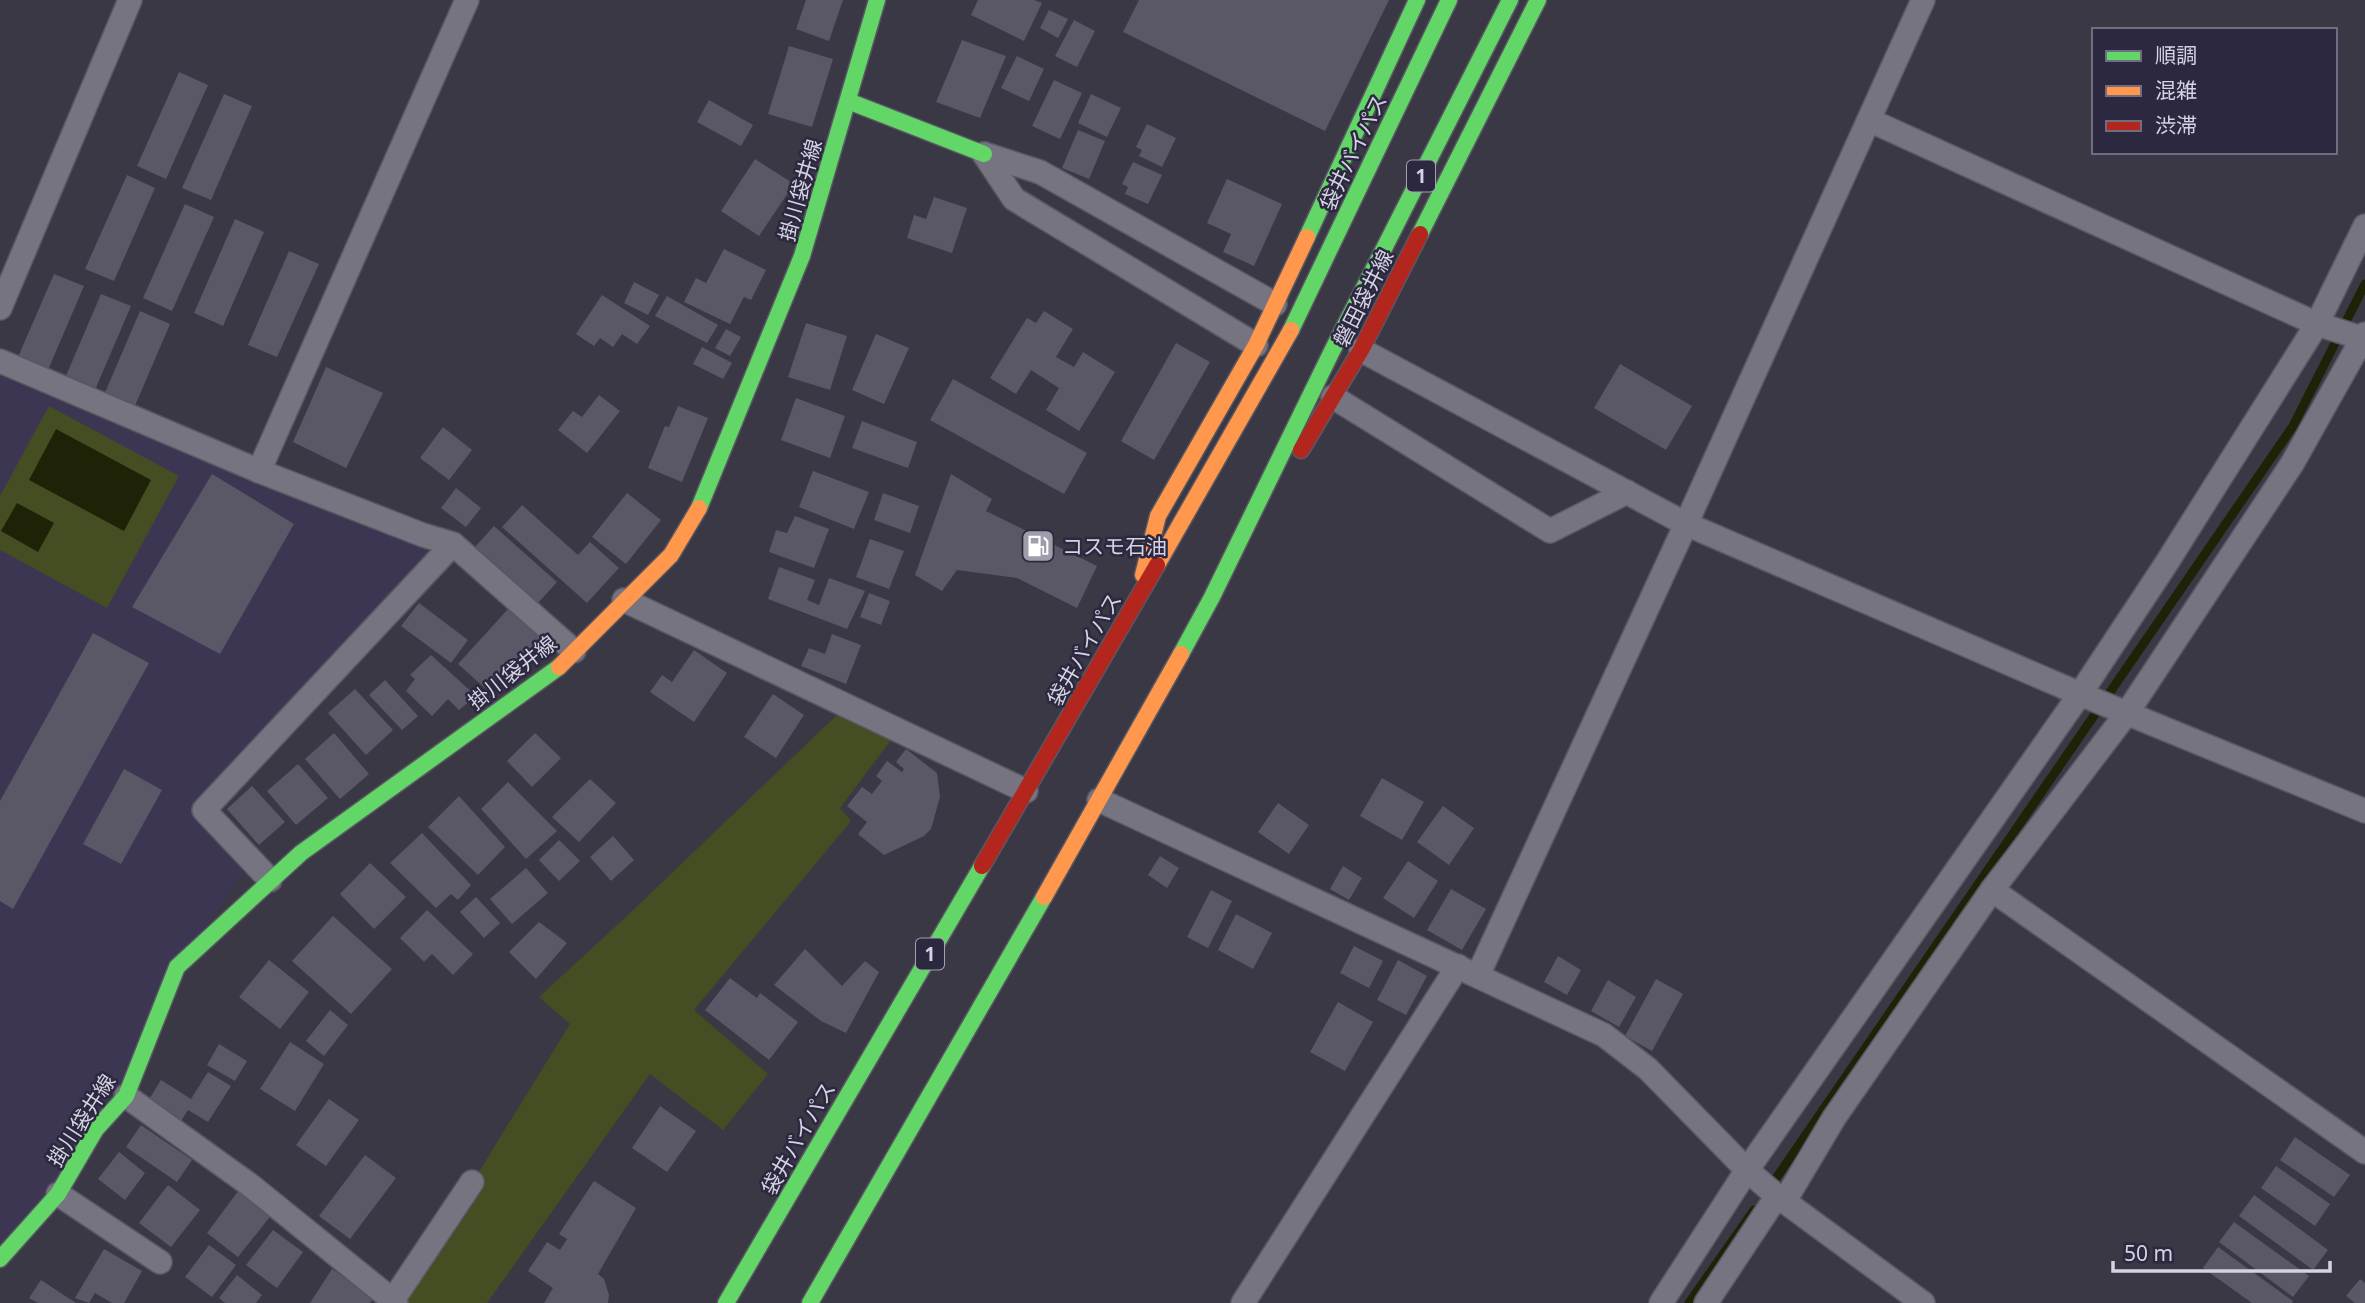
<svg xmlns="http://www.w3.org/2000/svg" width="2365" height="1303" font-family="'Noto Sans','Noto Sans JP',sans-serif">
<rect width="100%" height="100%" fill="#3a3844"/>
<!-- built -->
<polygon fill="#3c3652" points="0,373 446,544 204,810 244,873 177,967 126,1096 0,1248"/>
<!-- green -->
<g fill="#454e23">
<polygon points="49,406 179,476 107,608 0,550 0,496"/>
<polygon points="838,714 894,736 840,808 851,821 694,1010 768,1074 723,1130 650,1074 487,1303 398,1303 570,1024 539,997 628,915"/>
</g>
<!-- water -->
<g fill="#1e2307">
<polygon points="56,429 151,480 124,531 29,480"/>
<polygon points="17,503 54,523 38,552 1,531"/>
</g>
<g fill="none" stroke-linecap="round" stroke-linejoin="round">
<!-- stream -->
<g stroke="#1e2307" stroke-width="9">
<polyline points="1770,1187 2293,426 2365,284"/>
<polyline points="1689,1303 1754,1210"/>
</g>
</g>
<!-- building -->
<g fill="#5a5767">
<polygon points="806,0 843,0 829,41 796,29"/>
<polygon points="978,0 1034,0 1042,3 1024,41 971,15"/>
<polygon points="1139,0 1389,0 1325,131 1123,32"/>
<polygon points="1049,10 1068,19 1058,38 1040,28"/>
<polygon points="1074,20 1095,31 1077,67 1055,56"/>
<polygon points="962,40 1006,56 980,118 936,102"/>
<polygon points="789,46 833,59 812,127 768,114"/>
<polygon points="1017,56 1044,69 1029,101 1001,88"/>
<polygon points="179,72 208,85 166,179 137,166"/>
<polygon points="1054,80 1082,93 1060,139 1032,126"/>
<polygon points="224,94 252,106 211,200 182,188"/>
<polygon points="1091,94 1121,108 1107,137 1078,123"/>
<polygon points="709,100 753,125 741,146 697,122"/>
<polygon points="1147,124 1176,138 1162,167 1139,156 1142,150 1136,147"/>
<polygon points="1078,130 1105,141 1089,179 1062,168"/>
<polygon points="755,159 794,184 759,236 721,211"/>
<polygon points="1133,162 1162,175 1148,204 1125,194 1128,187 1122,184"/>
<polygon points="127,175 155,188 114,281 85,269"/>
<polygon points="1227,179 1282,204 1254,266 1223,252 1231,234 1207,223"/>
<polygon points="934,197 967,208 952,253 907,238 914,215 926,219"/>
<polygon points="185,204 214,217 172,311 143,298"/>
<polygon points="235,219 264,232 223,326 194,313"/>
<polygon points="724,249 766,270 751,300 744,297 730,324 684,302 696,278 706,283"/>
<polygon points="289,251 319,264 277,357 248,345"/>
<polygon points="54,274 84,286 48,370 18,357"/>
<polygon points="634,282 659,295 648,315 624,303"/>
<polygon points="101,294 131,306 95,390 65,378"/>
<polygon points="602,295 650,326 637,344 622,334 613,347 600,338 594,346 576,334"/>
<polygon points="667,296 718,325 707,343 655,316"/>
<polygon points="140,311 170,324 134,408 104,395"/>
<polygon points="1044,311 1073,329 1056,357 1074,367 1083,352 1115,372 1079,431 1046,410 1059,388 1031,370 1016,394 990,378 1027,318 1036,323"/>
<polygon points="806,323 847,336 830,390 788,377"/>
<polygon points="726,329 741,337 730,356 715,348"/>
<polygon points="876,334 909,348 884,404 852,390"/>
<polygon points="1176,343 1210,362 1154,460 1121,441"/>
<polygon points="702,347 732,363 723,379 693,364"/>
<polygon points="1620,364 1692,406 1666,450 1594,408"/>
<polygon points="326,367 383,393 346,468 293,442"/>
<polygon points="953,379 1087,453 1064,494 930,420"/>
<polygon points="599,395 620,411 587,453 558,430 573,411 582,417"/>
<polygon points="796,398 845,416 830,458 781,440"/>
<polygon points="678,406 708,418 682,482 648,468 665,426 669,427"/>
<polygon points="862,421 917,442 908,468 852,448"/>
<polygon points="443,427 472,450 449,480 420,458"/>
<polygon points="813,471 869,492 854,529 799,507"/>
<polygon points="212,474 294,524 220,654 132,607"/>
<polygon points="951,474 992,499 986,511 1097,566 1077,608 1017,578 957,570 942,591 915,575"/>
<polygon points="456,488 481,508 466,527 441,508"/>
<polygon points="627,493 661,520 626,564 592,537"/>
<polygon points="883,493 919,506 910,533 874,520"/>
<polygon points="522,505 578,555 590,542 619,568 587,603 502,527"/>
<polygon points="795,516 829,529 814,568 769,552 776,530 787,533"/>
<polygon points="494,526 557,582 538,603 475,547"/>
<polygon points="870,539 904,551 889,589 856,577"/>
<polygon points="779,567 815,580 807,600 819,605 829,578 865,591 847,629 768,599"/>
<polygon points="869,593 890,601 881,625 860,617"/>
<polygon points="419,603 468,640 451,663 401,626"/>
<polygon points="509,608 545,640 531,655 527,653 510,673 506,669 487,690 458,664"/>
<polygon points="93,633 149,663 13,909 0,901 0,801"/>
<polygon points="832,634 861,645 846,684 801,666 809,648 825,654"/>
<polygon points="694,650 727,673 694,722 650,692 662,675 672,682"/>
<polygon points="431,655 476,696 459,710 448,699 432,716 406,691 415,679 410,675"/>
<polygon points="385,680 418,716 402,730 369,695"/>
<polygon points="355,689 393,730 366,755 328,713"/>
<polygon points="773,694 804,715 776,758 744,737"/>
<polygon points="334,733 369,774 340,799 305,759"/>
<polygon points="535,733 561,758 532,787 507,761"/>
<polygon points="906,749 937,773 940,797 931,829 924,836 884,855 858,834 867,822 847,806 862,787 872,794 882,781 876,776 887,761 902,772 904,769 896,762"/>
<polygon points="298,764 328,798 296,825 267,791"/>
<polygon points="124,769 162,790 121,864 83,844"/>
<polygon points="1382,778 1424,802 1402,840 1360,816"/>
<polygon points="590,779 616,803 579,842 552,817"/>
<polygon points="508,782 557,831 526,859 481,809"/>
<polygon points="252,786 285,822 259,845 227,809"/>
<polygon points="459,796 505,847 478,875 428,827"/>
<polygon points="1278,803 1309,825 1289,854 1258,832"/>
<polygon points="1443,806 1474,828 1449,865 1417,842"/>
<polygon points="422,833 471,885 458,900 451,894 436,908 390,863"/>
<polygon points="613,836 634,860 611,881 590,857"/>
<polygon points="559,840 580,861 559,881 539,860"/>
<polygon points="1160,856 1179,868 1167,888 1148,875"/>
<polygon points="1408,861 1438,881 1414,918 1383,898"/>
<polygon points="370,863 406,897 374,929 340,894"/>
<polygon points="1343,866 1362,878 1349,900 1330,889"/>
<polygon points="526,868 548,893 512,924 490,899"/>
<polygon points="1451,889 1486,909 1462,950 1427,930"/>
<polygon points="1211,890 1232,901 1208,948 1187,937"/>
<polygon points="476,897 500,923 484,938 460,912"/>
<polygon points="427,910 473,954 453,975 432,954 424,962 400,938"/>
<polygon points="1236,914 1272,933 1253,969 1218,950"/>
<polygon points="333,916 392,969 351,1014 292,961"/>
<polygon points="539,922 567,943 536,979 509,952"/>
<polygon points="1354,946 1383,961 1369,988 1340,973"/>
<polygon points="805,949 842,986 865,961 879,972 846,1033 821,1021 774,985"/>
<polygon points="1558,956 1581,970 1567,995 1544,982"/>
<polygon points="269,960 309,992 280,1029 239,997"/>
<polygon points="1398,960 1427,976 1406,1015 1377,1000"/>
<polygon points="730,978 757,998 760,993 798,1022 769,1060 705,1010"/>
<polygon points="1656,979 1683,994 1652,1051 1625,1036"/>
<polygon points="1608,980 1636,997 1619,1027 1591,1011"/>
<polygon points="1338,1002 1373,1022 1345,1071 1310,1052"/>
<polygon points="330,1010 348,1025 324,1056 306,1041"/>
<polygon points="290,1042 324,1064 295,1111 260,1089"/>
<polygon points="219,1044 247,1061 235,1081 207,1065"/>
<polygon points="208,1072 231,1086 208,1122 188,1110 181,1121 148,1101 161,1080 191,1099"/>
<polygon points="329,1099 359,1120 326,1166 296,1145"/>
<polygon points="660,1106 696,1131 667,1172 632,1148"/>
<polygon points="141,1125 192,1160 177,1182 126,1147"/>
<polygon points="2295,1137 2350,1175 2334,1197 2280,1160"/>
<polygon points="119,1152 145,1173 125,1200 98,1179"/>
<polygon points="365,1155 396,1178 350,1239 319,1216"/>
<polygon points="2276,1166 2330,1204 2315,1226 2261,1188"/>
<polygon points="594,1181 636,1208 598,1274 604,1279 609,1295 608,1303 544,1303 553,1288 528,1271 547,1242 560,1250 567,1239 559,1234"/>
<polygon points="168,1185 200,1210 171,1247 139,1223"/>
<polygon points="239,1190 273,1213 238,1257 207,1233"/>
<polygon points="2254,1195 2328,1250 2313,1270 2239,1216"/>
<polygon points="2234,1222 2309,1276 2293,1297 2219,1242"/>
<polygon points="273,1230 303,1252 277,1288 246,1265"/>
<polygon points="209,1245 236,1265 212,1297 185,1277"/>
<polygon points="2218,1247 2293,1301 2292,1303 2252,1303 2203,1268"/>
<polygon points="104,1249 142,1271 124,1303 112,1303 95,1293 89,1303 75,1298"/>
<polygon points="332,1269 373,1298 370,1303 310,1303"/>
<polygon points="237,1275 262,1295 256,1303 225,1303 219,1298"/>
<polygon points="2360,1279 2365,1283 2365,1303 2355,1303 2346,1296"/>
<polygon points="41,1280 76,1303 38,1303 29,1298"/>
</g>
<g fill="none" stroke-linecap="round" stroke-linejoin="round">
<defs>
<g id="street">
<polyline points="1869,120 2317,324 2365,339"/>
<polyline points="984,154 1014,199 1256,345"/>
<polyline points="984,154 1040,172 1275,304"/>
<polyline points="0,308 130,0"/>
<polyline points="1361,350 1686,524 2080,694 2365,811"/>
<polyline points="0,361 259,471 423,535 453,544 574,651"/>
<polyline points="1333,397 1550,531 1627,492"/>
<polyline points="259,471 467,0"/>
<polyline points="624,600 1026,791"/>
<polyline points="1099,800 1604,1035 1648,1069 1747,1170 1777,1196 1923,1303"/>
<polyline points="270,880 204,810 453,544"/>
<polyline points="1992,890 2365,1152"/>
<polyline points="1478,975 1686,524 1923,0"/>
<polyline points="126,1096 250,1185 396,1303"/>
<polyline points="58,1194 160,1262"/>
<polyline points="1784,1202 1834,1118 1992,890 2127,713 2292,464 2365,334"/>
<polyline points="391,1303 472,1182"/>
<polyline points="1243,1303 1458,966"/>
<polyline points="1661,1303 1747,1170 2080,694 2166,564 2317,324 2365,226"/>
<polyline points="1706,1303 1777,1196"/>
</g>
<g id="fast">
<polyline points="848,101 984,154"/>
<polyline points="1420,234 1538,0"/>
<polyline points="1307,237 1417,0"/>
<polyline points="1291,330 1449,0"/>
<polyline points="699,508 802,256 877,0"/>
<polyline points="1181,654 1212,597 1332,351 1510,0"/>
<polyline points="0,1259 58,1194 96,1129 126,1096 177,967 301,853 559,667"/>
<polyline points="726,1303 982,866"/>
<polyline points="810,1303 1044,897"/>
</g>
<g id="slow">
<polyline points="1157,565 1291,330"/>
<polyline points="1143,575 1158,516 1256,345 1307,237"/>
<polyline points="559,667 671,555 699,508"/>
<polyline points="1044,897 1181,654"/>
</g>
<g id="jam">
<polyline points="1301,450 1361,350 1420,234"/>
<polyline points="982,866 1157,565"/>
</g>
</defs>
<!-- street casing -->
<use href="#street" stroke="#595762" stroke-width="26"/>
<!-- fast casing -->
<use href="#fast" stroke="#595762" stroke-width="19"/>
<!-- slow casing -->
<use href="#slow" stroke="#595762" stroke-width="19"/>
<!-- jam casing -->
<use href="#jam" stroke="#595762" stroke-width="19"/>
<!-- street -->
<use href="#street" stroke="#767480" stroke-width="23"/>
<!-- fast -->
<use href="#fast" stroke="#63d668" stroke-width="16"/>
<!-- slow -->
<use href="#slow" stroke="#ff974d" stroke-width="16"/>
<!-- jam -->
<use href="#jam" stroke="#b3261e" stroke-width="16"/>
</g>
<!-- icons -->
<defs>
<symbol id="fuel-square" viewBox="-11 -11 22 22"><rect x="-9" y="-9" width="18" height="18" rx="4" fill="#9f9dab" stroke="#2c283f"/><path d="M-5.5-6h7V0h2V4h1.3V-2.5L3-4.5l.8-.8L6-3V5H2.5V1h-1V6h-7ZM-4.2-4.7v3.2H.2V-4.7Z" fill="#fff"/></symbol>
</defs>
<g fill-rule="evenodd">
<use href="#fuel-square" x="1019" y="527" width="38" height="38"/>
</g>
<g text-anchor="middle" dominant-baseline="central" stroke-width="5" stroke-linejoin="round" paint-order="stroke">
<!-- shield labels -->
<g fill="#2c283f" stroke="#a2a0b2" stroke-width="2">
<rect x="1407" y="160.5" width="28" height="31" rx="5"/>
<rect x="916" y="938.5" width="28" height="31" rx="5"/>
</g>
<g font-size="19" font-weight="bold" fill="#d5d3e3">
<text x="1421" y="176">1</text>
<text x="930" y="954">1</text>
</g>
<!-- street labels -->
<g font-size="21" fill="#d5d3e3" stroke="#2c283f">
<text transform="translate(1353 152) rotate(-64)">袋井バイパス</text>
<text transform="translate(800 190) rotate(-74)">掛川袋井線</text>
<text transform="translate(1363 298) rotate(-63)">磐田袋井線</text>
<text transform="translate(1084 649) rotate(-60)">袋井バイパス</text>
<text transform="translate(512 672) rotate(-38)">掛川袋井線</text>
<text transform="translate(81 1120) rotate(-57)">掛川袋井線</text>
<text transform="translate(798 1138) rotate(-60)">袋井バイパス</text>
</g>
<!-- poi labels -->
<g font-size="21" fill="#d5d3e3" stroke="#2c283f" text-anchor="start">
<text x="1062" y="546">コスモ石油</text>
</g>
</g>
<!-- legend -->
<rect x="2092" y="28" width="245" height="126" fill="#2c283f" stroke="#706c81" stroke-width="2"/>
<rect x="2106" y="51" width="35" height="10" fill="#63d668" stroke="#706c81" stroke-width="2"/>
<text x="2155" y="63" font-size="21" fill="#d5d3e3">順調</text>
<rect x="2106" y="86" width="35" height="10" fill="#ff974d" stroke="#706c81" stroke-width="2"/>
<text x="2155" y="98" font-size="21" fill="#d5d3e3">混雑</text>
<rect x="2106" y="121" width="35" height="10" fill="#b3261e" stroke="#706c81" stroke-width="2"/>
<text x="2155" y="133" font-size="21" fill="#d5d3e3">渋滞</text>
<!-- scale -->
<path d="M2113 1261v10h217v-10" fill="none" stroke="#d5d3e3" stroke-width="3.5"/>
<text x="2124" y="1261" font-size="21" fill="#d5d3e3" stroke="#2c283f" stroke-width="5" paint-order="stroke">50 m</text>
</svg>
